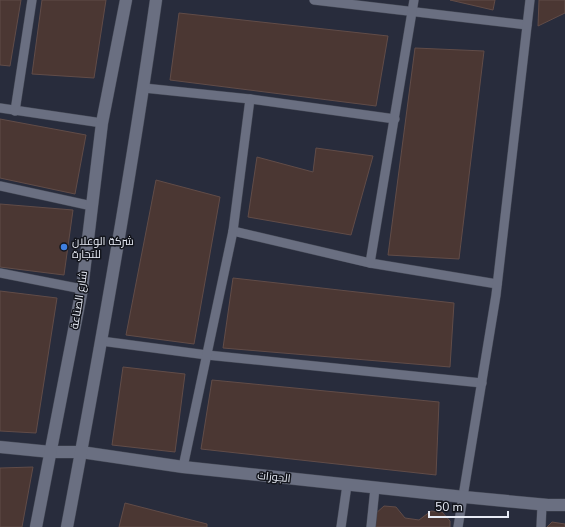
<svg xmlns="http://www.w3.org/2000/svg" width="565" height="527" font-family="'Nunito Sans',Cairo,sans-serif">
<rect width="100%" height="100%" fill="#282c3c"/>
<!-- building -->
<g fill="#4b3733" stroke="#614c48">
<polygon points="0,0 21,0 10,66 0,65"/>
<polygon points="42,0 106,0 94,78 32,74"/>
<polygon points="450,0 495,0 493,10"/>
<polygon points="539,0 565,0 565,13 538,26"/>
<polygon points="179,13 388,36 376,106 170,80"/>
<polygon points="415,48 484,51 459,259 388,255"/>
<polygon points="0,119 86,135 75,194 0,178"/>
<polygon points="316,148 373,156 351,235 248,217 257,157 313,172"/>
<polygon points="156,180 220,197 194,344 126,335"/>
<polygon points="0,204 73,210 64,275 0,267"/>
<polygon points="233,278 454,303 450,367 223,348"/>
<polygon points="0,291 57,298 36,433 0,431"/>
<polygon points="123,367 185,374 175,452 112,445"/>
<polygon points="212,380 439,402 436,475 201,449"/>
<polygon points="33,467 22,527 0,527 0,468"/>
<polygon points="125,503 207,524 207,527 119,527"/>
<polygon points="384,506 396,507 405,518 419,520 431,511 442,512 450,521 450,527 375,527 374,515"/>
<polygon points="552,522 565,524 565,527 547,527"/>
</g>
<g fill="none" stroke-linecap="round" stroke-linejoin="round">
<defs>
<g id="street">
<polyline points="314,0 527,25"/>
<polyline points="144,88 250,99 395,119"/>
<polyline points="0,108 102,123"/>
<polyline points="15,111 32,0"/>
<polyline points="0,186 92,206"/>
<polyline points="233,231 370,263 497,284"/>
<polyline points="370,263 414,0"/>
<polyline points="0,273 82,289"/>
<polyline points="101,341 207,355 482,383"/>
<polyline points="183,467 233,231 250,99"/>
<polyline points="341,527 347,485"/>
<polyline points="371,527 375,488"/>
<polyline points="458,527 496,295 530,0"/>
<polyline points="541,527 542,505"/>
</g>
<g id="secondary">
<polyline points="0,447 51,452 81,452 183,467 464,497 548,505 565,505"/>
<polyline points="36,527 82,289 102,123 126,0"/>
<path d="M 67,527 C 100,352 131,176 156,0"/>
</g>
</defs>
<!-- street casing -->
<use href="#street" stroke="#444855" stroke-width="10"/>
<!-- secondary casing -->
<use href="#secondary" stroke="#444855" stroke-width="13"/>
<!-- street -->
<use href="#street" stroke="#6a6f81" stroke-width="9"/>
<!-- secondary -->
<use href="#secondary" stroke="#6a6f81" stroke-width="12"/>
</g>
<!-- markers -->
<circle fill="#3f7fe0" stroke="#13151c" stroke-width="1.5" cx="64" cy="247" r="4"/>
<g text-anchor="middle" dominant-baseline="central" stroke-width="3" stroke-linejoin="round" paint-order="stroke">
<!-- poi labels -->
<g font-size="11" fill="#e7ebf5" stroke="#13151c" text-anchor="start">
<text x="72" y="241">شركة الوعلان<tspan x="72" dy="13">للتجارة</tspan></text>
</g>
<!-- street labels -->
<g font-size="11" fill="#e7ebf5" stroke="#13151c">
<text transform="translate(79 300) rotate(-81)">شارع الصناعة</text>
<text transform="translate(274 477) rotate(6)">الجوزات</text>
</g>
</g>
<!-- scale -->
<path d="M429 511v6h79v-6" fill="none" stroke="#e7ebf5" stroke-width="2"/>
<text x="435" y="511" font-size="12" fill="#e7ebf5" stroke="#13151c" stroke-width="3" paint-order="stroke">50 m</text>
</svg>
